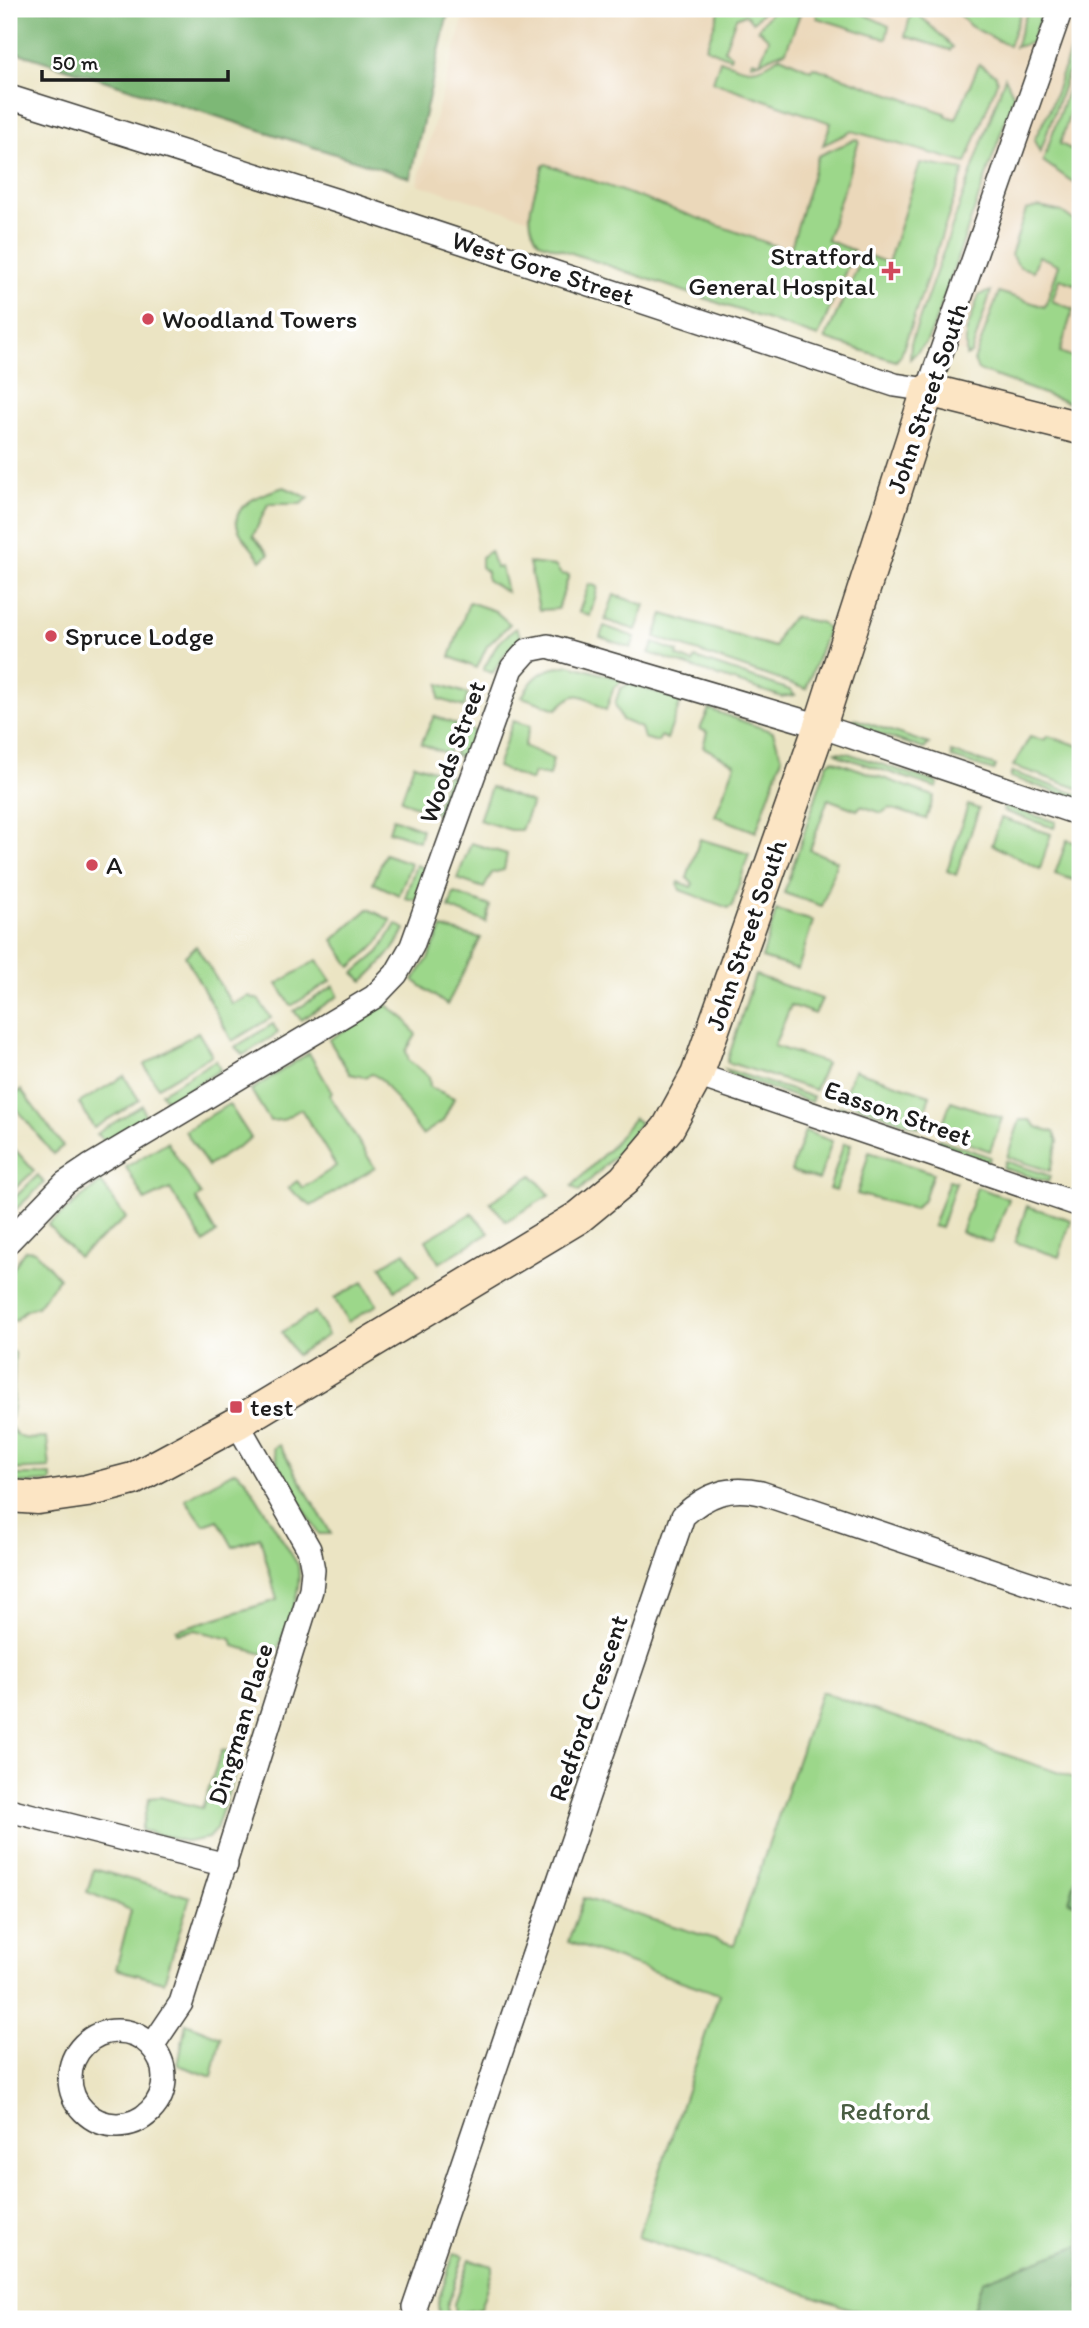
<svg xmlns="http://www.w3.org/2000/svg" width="1089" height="2328" font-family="Itim,sans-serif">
<rect width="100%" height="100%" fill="#fff"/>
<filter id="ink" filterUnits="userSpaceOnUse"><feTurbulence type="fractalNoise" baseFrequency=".0143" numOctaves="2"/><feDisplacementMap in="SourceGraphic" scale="14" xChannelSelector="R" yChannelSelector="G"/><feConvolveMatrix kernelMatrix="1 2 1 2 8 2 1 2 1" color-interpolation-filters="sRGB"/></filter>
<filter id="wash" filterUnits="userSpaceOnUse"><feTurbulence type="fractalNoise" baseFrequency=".00686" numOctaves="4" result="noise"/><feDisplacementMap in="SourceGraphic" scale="28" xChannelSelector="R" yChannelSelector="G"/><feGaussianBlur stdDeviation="1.57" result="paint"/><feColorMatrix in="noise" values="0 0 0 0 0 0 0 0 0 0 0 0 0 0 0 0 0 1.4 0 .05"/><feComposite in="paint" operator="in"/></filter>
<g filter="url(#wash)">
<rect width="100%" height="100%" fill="#ebe4c3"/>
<!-- built -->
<polygon fill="#ebd8ba" points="466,9 1080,9 1080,388 417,184"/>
<!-- green -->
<g fill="#9cd78a" stroke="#5c7a53" stroke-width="2">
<polygon points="720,9 766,9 753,22 745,14 736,18 724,50 731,55 730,58 706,48"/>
<path d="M 773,9 L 801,9 L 801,11 L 786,51 C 772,54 764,63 751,64 L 752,60 L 760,62 L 769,39 L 758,29 Z"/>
<polygon points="816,9 853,9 889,26 886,39 817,18"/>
<polygon points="954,9 1022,9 1009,46 970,26"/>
<polygon points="1028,9 1043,9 1031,43 1015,47"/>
<polygon points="917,13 953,47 950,50 905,36 910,17"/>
<polygon points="1080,23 1080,38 1040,153 1034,140 1050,109"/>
<polygon points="1080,54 1080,82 1060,144 1080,153 1074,183 1043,161"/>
<path d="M 780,56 L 811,70 L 813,67 L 945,113 L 946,116 L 956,119 L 979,64 L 996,75 L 997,82 L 966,163 L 852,131 L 823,145 L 831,123 L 713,82 L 720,60 C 747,70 755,75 780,56 Z"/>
<polygon points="1005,77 1014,96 932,331 926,343 910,359 911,343"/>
<path d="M 856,139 L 859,141 L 827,240 L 854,251 L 818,337 L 539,242 C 521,218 535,193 543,166 L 546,164 L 790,251 L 818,156 Z"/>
<polygon points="920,163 964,170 901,355 896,361 825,339 864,254 888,263"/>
<polygon points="1039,207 1062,212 1080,225 1080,286 1060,279 1052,301 1073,309 1060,352 1080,360 1080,407 978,370 974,361 999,292 1045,307 1059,265 1039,256 1033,271 1020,267 1011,255 1026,210"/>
<polygon points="991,291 971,354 966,356 966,333 979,295"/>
<path d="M 284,487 L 309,498 L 301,504 L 268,504 L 253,536 L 269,554 L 261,561 C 255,550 242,540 238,528 C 229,504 267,492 284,487 Z"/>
<polygon points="490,551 496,568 501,567 507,592 487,580 487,572 481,567 481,557"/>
<polygon points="529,563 555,566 561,574 569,575 558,609 539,610"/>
<polygon points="589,584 598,587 590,616 579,612"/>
<polygon points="614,595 645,605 636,630 605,620"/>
<polygon points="469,602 495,611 510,624 487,646 477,668 450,657"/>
<polygon points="663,614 775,647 782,629 793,617 822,623 828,629 806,689 655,637"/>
<polygon points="604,626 635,637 631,648 600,637"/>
<polygon points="516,628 521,637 503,656 493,673 483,670 498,643"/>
<polygon points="654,643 678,652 677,656 693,663 695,658 790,690 795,695 782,697 649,653"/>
<path d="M 570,665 L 624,680 L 614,687 L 606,710 C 583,698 580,685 557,709 L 522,697 C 534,674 545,668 570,665 Z"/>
<polygon points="630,683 681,701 667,739 661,736 658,742 644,738 641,728 622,720 615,704 620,689"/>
<polygon points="439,684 468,694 464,707 439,699"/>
<polygon points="709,709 773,732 782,758 756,832 715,816 735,764 703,747 707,732 700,729"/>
<polygon points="434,716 458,725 448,754 421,744"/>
<polygon points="855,719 929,744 924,749 854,725 851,721"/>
<polygon points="513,721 530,726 524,746 553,759 549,776 534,773 531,781 497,767"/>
<polygon points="464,727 474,731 465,758 454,755"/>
<polygon points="1048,736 1080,746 1080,789 1013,766 1030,737 1044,740"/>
<polygon points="836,752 847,753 938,783 937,788 840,756"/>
<polygon points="951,752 996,766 994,771 952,758"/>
<polygon points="832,760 934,796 926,819 889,808 882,813 861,806 857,810 828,799 810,850 837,861 822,906 784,893 827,764"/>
<polygon points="414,764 442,773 428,811 401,800"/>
<polygon points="1012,772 1080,795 1080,800 1010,777"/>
<polygon points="447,775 457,779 444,818 434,813"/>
<polygon points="491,787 532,803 521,830 511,830 479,820"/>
<polygon points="968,805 979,809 956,875 947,871"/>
<polygon points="1004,806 1056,822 1054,828 1003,811"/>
<polygon points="393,818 422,829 419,841 389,831"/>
<polygon points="1001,818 1051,834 1040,869 992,845"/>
<polygon points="700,839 749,854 732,906 728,908 680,890 678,885 679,882 691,887 693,884 687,878"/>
<polygon points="1067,840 1080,844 1080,882 1055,874"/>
<polygon points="471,843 507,854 504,870 492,873 484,888 457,879"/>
<polygon points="385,854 411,863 399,895 373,883"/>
<polygon points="416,865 427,869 415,900 405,898"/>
<polygon points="454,893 490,906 486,922 449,908"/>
<polygon points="368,909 391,920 378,943 351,967 333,940"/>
<polygon points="776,910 813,921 798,969 762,958"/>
<path d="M 396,924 L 405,929 C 395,950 380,966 363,981 L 354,973 L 379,952 Z"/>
<polygon points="442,928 481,938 447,1005 413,980 428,959"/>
<polygon points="196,946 232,1004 249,996 259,1000 271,1018 232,1041 185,956"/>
<polygon points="317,960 331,981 291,1006 277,984"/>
<polygon points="755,975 822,999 815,1014 791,1005 774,1046 826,1063 815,1090 727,1062"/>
<polygon points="334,986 338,996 301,1020 294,1011"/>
<polygon points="386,1004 406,1020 416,1035 406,1051 409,1061 429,1076 430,1087 454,1098 443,1121 422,1135 381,1079 372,1074 364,1077 350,1074 329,1040"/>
<polygon points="273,1024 278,1033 243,1055 235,1047"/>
<polygon points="198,1032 212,1055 158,1087 144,1065"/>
<polygon points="309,1053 332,1092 330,1096 375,1168 311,1206 288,1188 297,1181 303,1188 336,1166 301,1109 282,1120 270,1121 251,1090"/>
<polygon points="216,1060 220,1070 168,1102 161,1093"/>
<polygon points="725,1069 813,1097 811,1102 730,1075"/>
<polygon points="854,1070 930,1095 920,1128 842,1100"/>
<polygon points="124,1076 139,1100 94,1128 79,1103"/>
<polygon points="21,1090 63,1146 53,1154 9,1099"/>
<polygon points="951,1101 1002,1118 990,1151 939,1133"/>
<polygon points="229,1104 251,1138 208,1166 185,1131"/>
<polygon points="142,1105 145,1116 105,1141 96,1134"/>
<polygon points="839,1106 920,1134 918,1139 837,1113"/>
<polygon points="634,1118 640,1123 616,1155 579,1191 572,1186 610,1148"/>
<polygon points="1020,1120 1030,1120 1037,1127 1054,1132 1058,1141 1050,1171 1007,1157"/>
<polygon points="805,1131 832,1141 819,1180 791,1171"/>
<polygon points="939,1139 990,1157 988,1162 937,1146"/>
<polygon points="167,1142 201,1195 196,1199 216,1233 204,1243 170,1189 145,1201 126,1167"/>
<polygon points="844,1143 851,1145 836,1191 829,1189"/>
<polygon points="12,1146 34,1171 9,1194 9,1150"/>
<polygon points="869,1152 933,1173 924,1199 914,1209 857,1194"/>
<polygon points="1005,1161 1050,1176 1048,1182 1003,1168"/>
<polygon points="38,1175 44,1183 14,1211 9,1208 9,1203"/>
<polygon points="532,1175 550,1195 506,1221 490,1202"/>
<polygon points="949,1180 956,1182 941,1228 933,1226"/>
<polygon points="101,1182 126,1218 78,1257 48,1225"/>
<polygon points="977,1187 1009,1199 992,1243 961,1232"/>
<polygon points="1027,1206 1071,1220 1059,1257 1015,1242"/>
<polygon points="472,1213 489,1233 439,1263 426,1240"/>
<polygon points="25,1250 35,1251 59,1278 37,1307 26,1310 15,1321 9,1320 9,1275"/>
<polygon points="405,1252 419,1276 395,1290 381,1266"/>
<polygon points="363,1282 377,1305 348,1322 334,1298"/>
<polygon points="315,1312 328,1335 296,1355 282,1332"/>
<path d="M 9,1349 L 15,1353 C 13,1370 16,1410 9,1422 C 16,1442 28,1439 47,1438 L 50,1468 L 9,1470 Z"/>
<polygon points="279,1445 325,1523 331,1534 319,1534 279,1467 273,1448"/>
<path d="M 235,1471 L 246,1480 L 298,1565 C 303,1595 285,1628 275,1657 L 234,1646 L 231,1639 L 195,1630 L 177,1633 L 176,1630 L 277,1600 L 260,1537 L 233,1547 L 218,1520 L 204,1525 L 185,1499 Z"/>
<polygon points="9,1475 51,1475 51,1482 9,1484"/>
<polygon points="821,1692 1080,1780 1080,2319 881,2319 638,2237 719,1994 568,1942 584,1898 734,1945"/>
<polygon points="222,1750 241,1755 216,1829 208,1838 187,1842 141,1830 149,1798 160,1797 202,1808"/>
<polygon points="94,1869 190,1897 164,1982 116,1969 131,1910 87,1892"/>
<polygon points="186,2023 221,2037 212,2077 178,2065"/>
<polygon points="454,2253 464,2256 447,2306 448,2319 439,2319 438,2302"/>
<polygon points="470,2259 492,2266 492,2271 480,2309 462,2312 461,2319 455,2319 454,2304"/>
</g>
<!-- forest -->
<g fill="#7db876" stroke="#4c6a49" stroke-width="2">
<polygon points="9,9 449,9 410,178 9,50"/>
<polygon points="1080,1865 1080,1906 1069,1901"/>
<polygon points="1080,2245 1080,2319 970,2319 982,2281"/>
</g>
</g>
<g filter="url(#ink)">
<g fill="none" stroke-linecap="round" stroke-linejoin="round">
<defs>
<g id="street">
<polyline points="9,97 350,205 895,385 928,390 1061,9"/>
<polyline points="697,1075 1080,1205"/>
<polyline points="9,1241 65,1183 89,1167 374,997 396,974 412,946 512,668 528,650 548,646 820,726 1080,814"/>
<polyline points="9,1810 226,1865"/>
<circle cx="117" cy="2078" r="47"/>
<polyline points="152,2046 181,2003 311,1590 313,1570 309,1549 237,1423"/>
<path d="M 418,2319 L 414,2307 L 683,1516 C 707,1494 729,1486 761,1493 L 1080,1600"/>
</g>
<polyline id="secondary" points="9,1496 38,1498 87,1491 133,1479 237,1423 579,1217 624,1180 668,1128 697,1075 820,726 928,390 1080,428"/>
</defs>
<!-- street casing -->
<use href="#street" stroke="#3b3a35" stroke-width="26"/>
<!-- secondary casing -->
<use href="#secondary" stroke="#3b3a35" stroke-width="35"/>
<!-- street -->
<use href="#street" stroke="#fff" stroke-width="23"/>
<!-- secondary -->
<use href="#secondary" stroke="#fce5c4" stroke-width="32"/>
</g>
</g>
<!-- markers -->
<g fill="#d1495b" stroke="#fff" stroke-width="2.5">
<path d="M887.5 260.5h7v7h7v7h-7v7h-7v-7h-7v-7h7z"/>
<circle cx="148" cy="319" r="7"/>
<circle cx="51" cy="636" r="7"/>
<circle cx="92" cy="865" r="7"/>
<rect x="229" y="1400" width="14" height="14" rx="3.5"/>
</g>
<g text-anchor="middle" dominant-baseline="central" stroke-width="7" stroke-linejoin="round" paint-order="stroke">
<!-- poi labels -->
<g font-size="26" fill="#1c1c1c" stroke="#fff" text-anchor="start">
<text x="875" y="256" text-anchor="end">Stratford<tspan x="875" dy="30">General Hospital</tspan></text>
<text x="162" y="319">Woodland Towers</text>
<text x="65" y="636">Spruce Lodge</text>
<text x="106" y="865">A</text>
<text x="250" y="1407">test</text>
</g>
<!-- street labels -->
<g font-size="26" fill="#1c1c1c" stroke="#fff">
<text transform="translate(543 268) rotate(18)">West Gore Street</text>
<text transform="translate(927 398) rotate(-71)">John Street South</text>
<text transform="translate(452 752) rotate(-70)">Woods Street</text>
<text transform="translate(746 935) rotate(-71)">John Street South</text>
<text transform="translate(898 1113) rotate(19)">Easson Street</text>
<text transform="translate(588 1708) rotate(-71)">Redford Crescent</text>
<text transform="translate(240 1724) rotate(-73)">Dingman Place</text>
</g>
<!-- park labels -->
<g font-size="26" fill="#495d42" stroke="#fff">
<text x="885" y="2111">Redford</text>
</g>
</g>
<!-- margin -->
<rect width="1089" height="2328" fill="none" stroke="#fff" stroke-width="35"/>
<!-- scale -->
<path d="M42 70v10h186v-10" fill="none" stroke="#1c1c1c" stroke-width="3.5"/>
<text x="52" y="70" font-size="21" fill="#1c1c1c" stroke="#ffffff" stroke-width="5" paint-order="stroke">50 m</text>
</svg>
